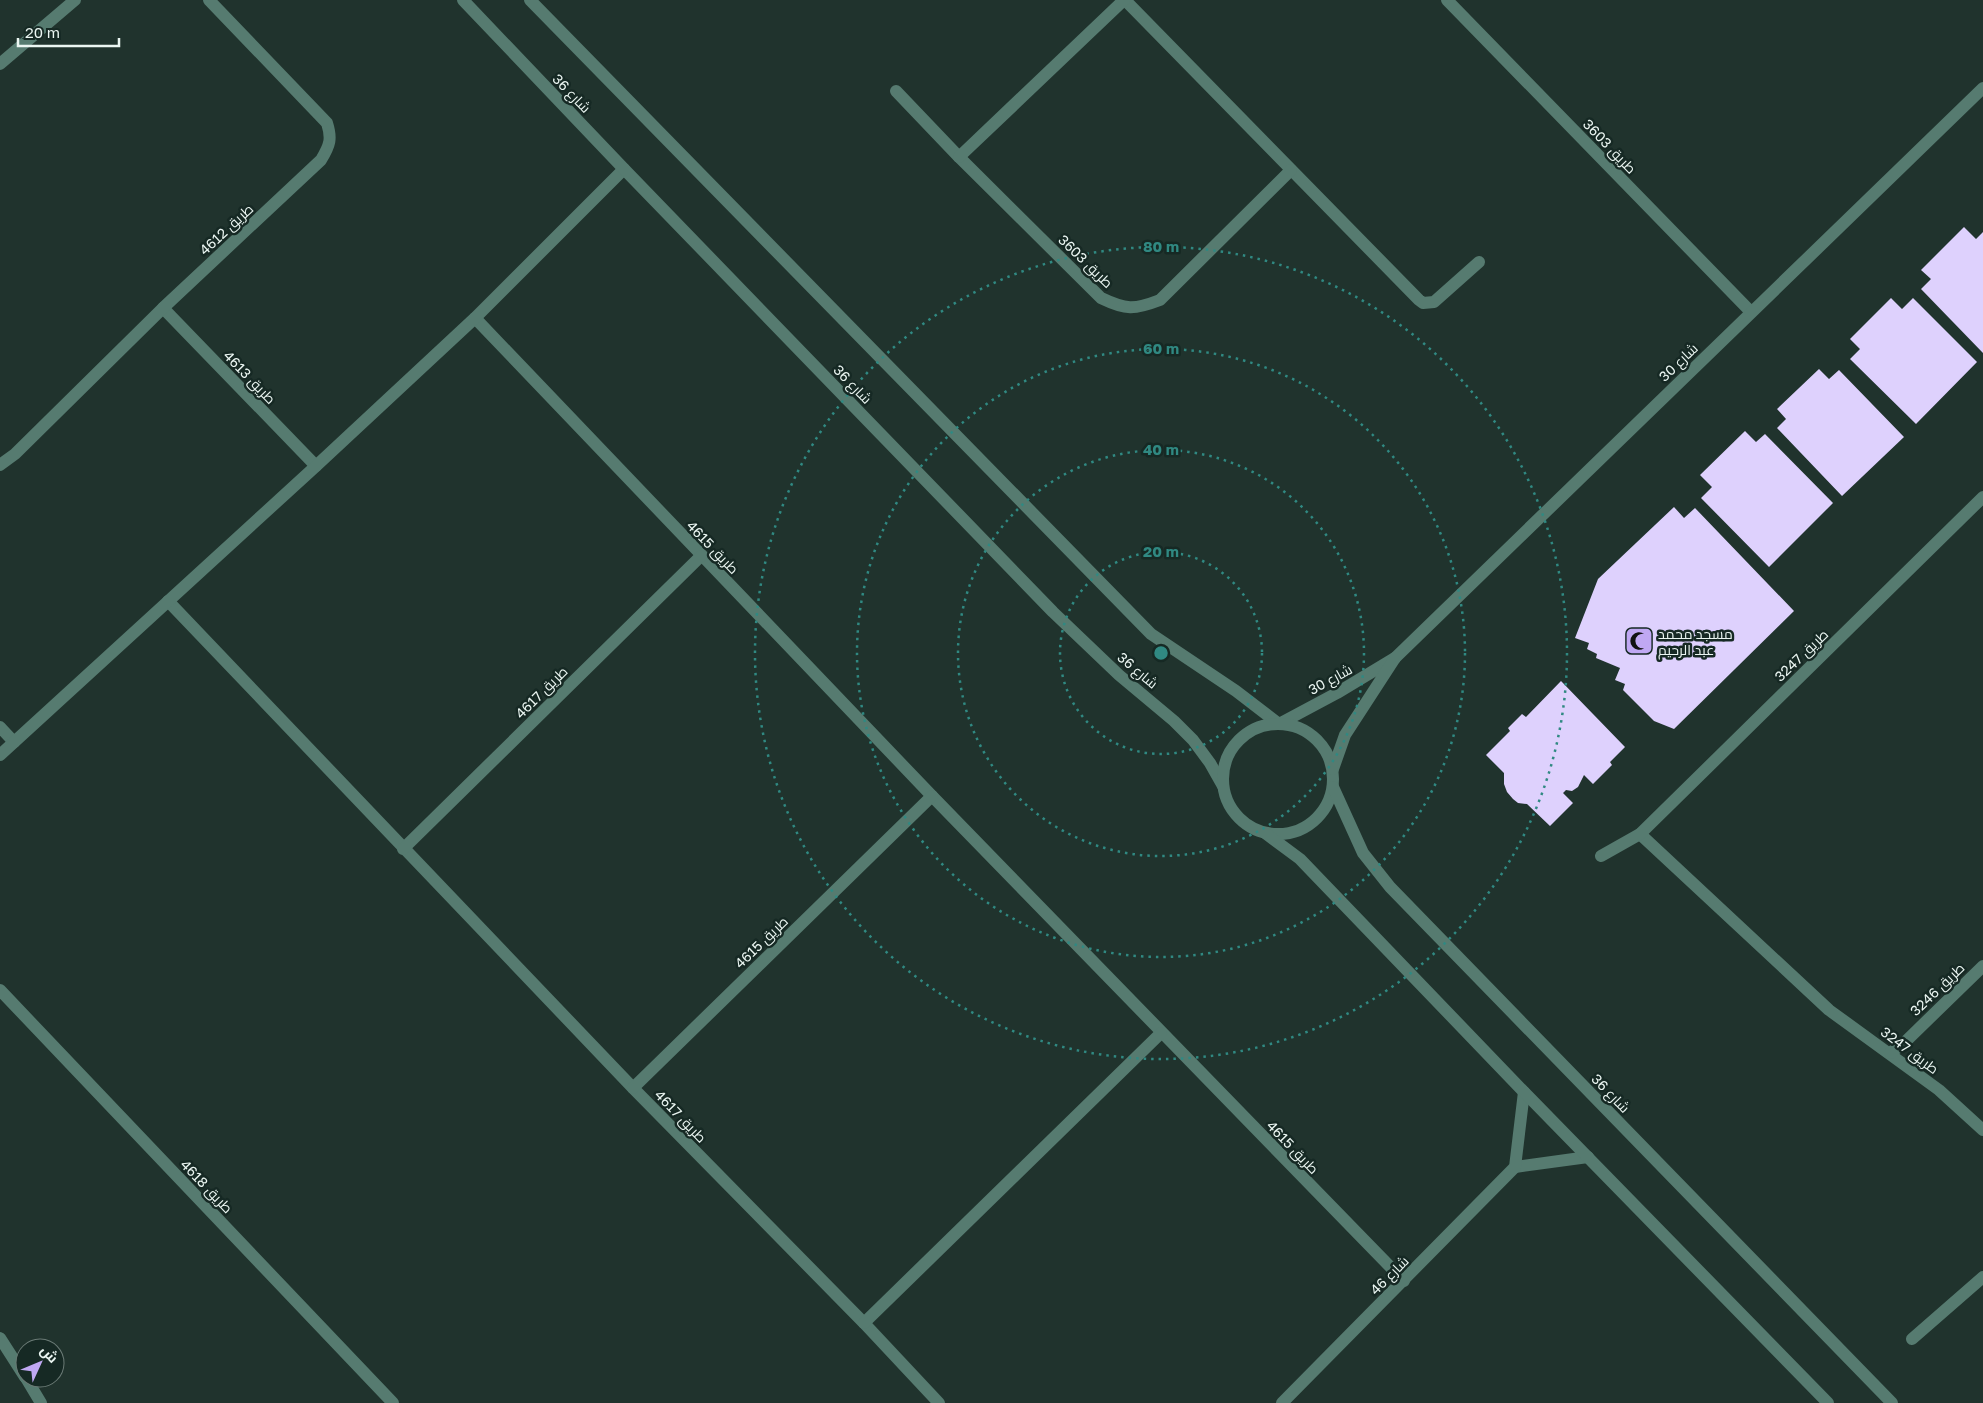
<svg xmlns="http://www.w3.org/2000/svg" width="1983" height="1403" font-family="'Golos Text',Cairo,sans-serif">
<rect width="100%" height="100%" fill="#20332d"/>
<!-- building -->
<g fill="#ded1fd">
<polygon points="1964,227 1976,239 1983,232 1983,353 1921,289 1931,279 1921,270"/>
<polygon points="1891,298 1902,309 1913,298 1977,362 1916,424 1850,359 1860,349 1850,339"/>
<polygon points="1819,369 1829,379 1839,370 1904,437 1842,496 1777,428 1786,419 1777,409"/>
<polygon points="1745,431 1756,442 1765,434 1833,503 1769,567 1701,498 1712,487 1700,475"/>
<polygon points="1674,507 1684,518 1695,508 1794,611 1674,729 1654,721 1623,690 1625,684 1615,680 1620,668 1596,658 1597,654 1587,649 1589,643 1575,638 1598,579"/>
<polygon points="1561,681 1625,747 1610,762 1612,765 1593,784 1584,775 1578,787 1572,791 1566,790 1563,793 1573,803 1550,826 1527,804 1518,803 1513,799 1507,792 1504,784 1504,773 1486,755 1510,731 1508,728 1522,714 1526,717"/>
</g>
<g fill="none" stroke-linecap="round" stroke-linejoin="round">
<!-- minor -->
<g stroke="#567b70" stroke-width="12">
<polyline points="1125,0 1419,300 1423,303 1434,302 1479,262"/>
<polyline points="1447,0 1751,312"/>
<polyline points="0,64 75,0"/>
<path d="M 896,91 L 959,157 L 1101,298 C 1126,310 1134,310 1160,300 L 1291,170"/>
<polyline points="959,157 1124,0"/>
<polyline points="163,308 316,466"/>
<polyline points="475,318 932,796 1404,1281"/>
<path d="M 0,465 L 15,454 L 163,308 L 321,160 C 330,145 332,139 327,123 L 209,0"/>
<polyline points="168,601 633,1088 864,1323 939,1403"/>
<polyline points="0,727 14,742"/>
<polyline points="0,755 316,466 475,318 624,169"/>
<polyline points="1640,834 1829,1010 1939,1090 1983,1130"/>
<polyline points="403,849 701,556"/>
<polyline points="1601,856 1640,834 1983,497"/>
<polyline points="0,990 393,1403"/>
<polyline points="1890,1053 1903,1044 1983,966"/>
<polyline points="633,1088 932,796"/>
<polyline points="1515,1167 1588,1157"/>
<polyline points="864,1323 1161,1033"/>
<polyline points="0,1338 25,1377"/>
<polyline points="1912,1339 1983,1277"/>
<polyline points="26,1378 41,1403"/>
<polyline points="1282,1403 1515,1167 1524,1092"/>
</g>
<!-- tertiary -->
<g stroke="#567b70" stroke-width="12">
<polyline points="463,0 624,169 1053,612 1119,675 1174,721 1193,740 1210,763 1223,786"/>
<polyline points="530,0 1151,634 1236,691 1279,724 1337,693 1395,658"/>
<circle cx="1278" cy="779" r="55"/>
<polyline points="1333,769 1345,735 1395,658 1983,88"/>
<polyline points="1333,787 1363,853 1390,887 1892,1403"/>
<polyline points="1265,833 1300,859 1524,1092 1828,1403"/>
</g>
</g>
<!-- distance rings -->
<g fill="none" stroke="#308982" stroke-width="2.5" stroke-dasharray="2.5 5">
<circle cx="1161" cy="653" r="101"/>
<circle cx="1161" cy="653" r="203"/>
<circle cx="1161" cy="653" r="304"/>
<circle cx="1161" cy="653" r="406"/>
</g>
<!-- icons -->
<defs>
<symbol id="mosque-square" viewBox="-11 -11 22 22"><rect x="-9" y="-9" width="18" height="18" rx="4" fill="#c0a8f3" stroke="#162924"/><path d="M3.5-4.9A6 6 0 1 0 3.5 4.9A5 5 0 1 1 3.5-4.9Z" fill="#111"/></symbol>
</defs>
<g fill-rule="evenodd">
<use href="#mosque-square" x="1623" y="625" width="32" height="32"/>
</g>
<g text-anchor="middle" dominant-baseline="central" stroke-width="5" stroke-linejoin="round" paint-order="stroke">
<!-- street labels -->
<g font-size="14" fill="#ebf6f2" stroke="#162924">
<text transform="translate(572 93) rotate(46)">شارع 36</text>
<text transform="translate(1610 146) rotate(46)">طريق 3603</text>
<text transform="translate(226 229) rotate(-43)">طريق 4612</text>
<text transform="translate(1086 261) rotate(44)">طريق 3603</text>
<text transform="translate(1678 362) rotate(-44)">شارع 30</text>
<text transform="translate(250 377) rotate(46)">طريق 4613</text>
<text transform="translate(853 384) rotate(46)">شارع 36</text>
<text transform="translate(713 547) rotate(46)">طريق 4615</text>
<text transform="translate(1801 655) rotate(-44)">طريق 3247</text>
<text transform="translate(1138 670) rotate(40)">شارع 36</text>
<text transform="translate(1330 679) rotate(-29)">شارع 30</text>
<text transform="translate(541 692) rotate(-45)">طريق 4617</text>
<text transform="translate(761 942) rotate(-44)">طريق 4615</text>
<text transform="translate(1937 989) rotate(-44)">طريق 3246</text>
<text transform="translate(1910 1050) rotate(37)">طريق 3247</text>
<text transform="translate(1611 1093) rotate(46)">شارع 36</text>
<text transform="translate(681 1116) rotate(46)">طريق 4617</text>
<text transform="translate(1293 1147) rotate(46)">طريق 4615</text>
<text transform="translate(207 1186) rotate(46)">طريق 4618</text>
<text transform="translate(1389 1275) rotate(-45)">شارع 46</text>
</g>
<!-- poi labels -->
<g font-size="14" fill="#ebf6f2" stroke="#162924" text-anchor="start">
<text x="1658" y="633">مسجد محمد<tspan x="1658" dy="16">عبد الرحيم</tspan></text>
</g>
</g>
<circle cx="1161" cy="653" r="8" fill="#308982" stroke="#162924" stroke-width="2.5"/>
<g font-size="15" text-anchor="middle" font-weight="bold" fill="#308982" stroke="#162924" stroke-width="5" stroke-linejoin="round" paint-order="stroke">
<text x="1161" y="252">80 m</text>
<text x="1161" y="354">60 m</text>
<text x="1161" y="455">40 m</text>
<text x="1161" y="557">20 m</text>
</g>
<!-- north arrow -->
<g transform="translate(40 1363) rotate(46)"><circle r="24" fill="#162924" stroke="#6b7b76"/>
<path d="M0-4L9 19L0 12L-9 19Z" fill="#c0a8f3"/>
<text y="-8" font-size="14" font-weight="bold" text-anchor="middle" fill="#ebf6f2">ش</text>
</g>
<!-- scale -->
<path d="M18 38v8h101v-8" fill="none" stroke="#ebf6f2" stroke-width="2.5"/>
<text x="25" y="38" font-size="15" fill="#ebf6f2" stroke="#162924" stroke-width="4" paint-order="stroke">20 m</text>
</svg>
